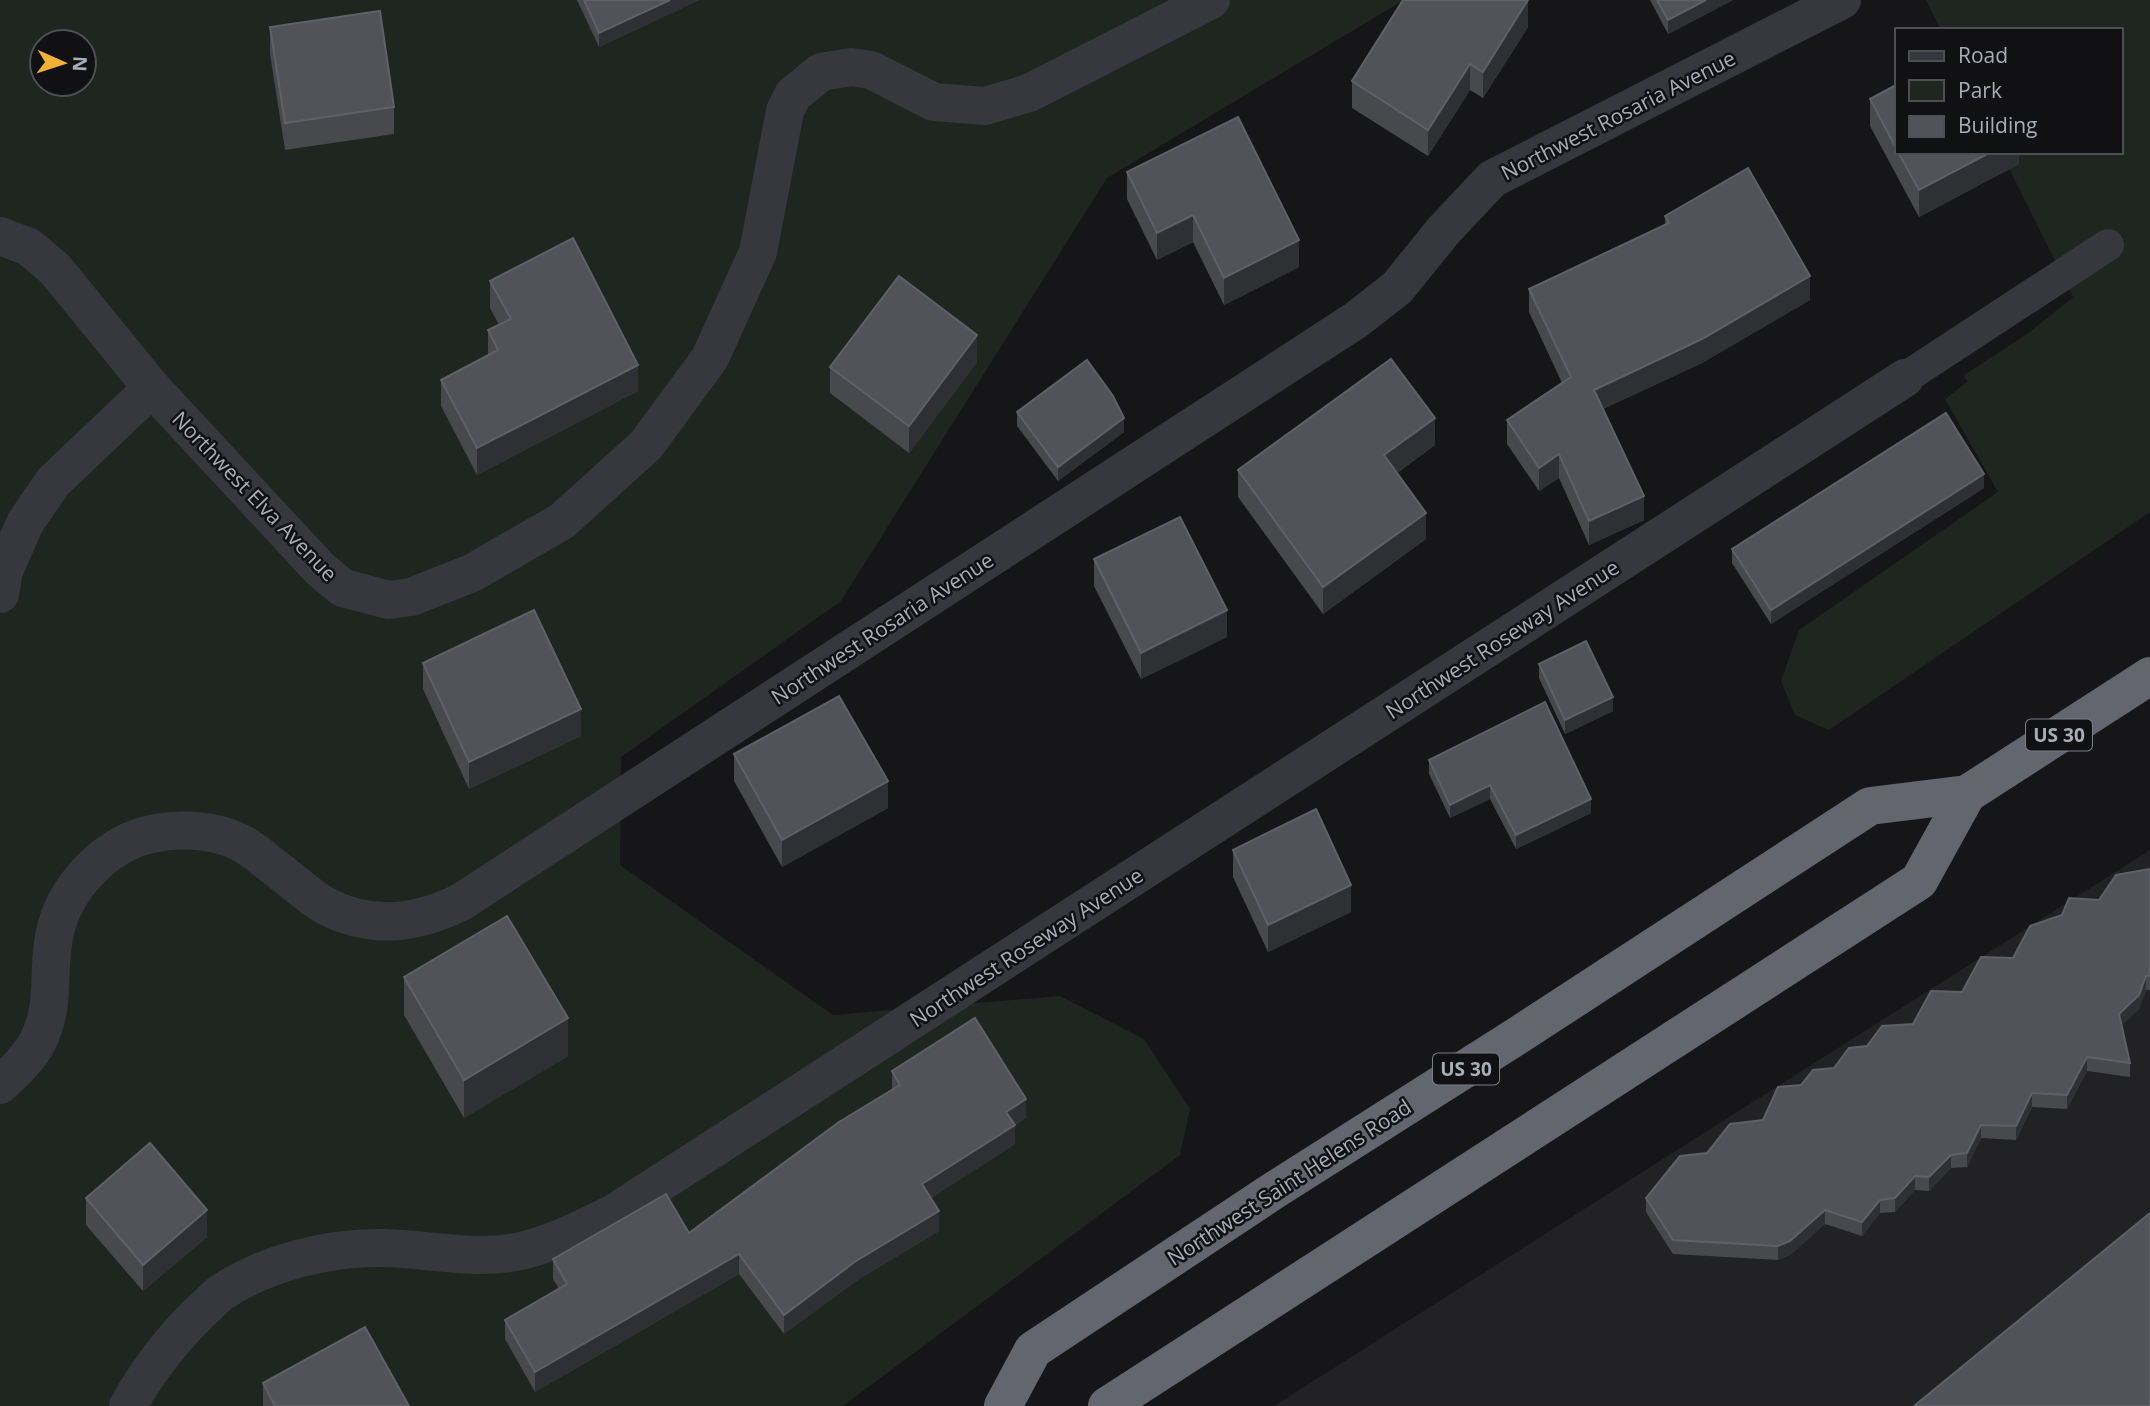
<svg xmlns="http://www.w3.org/2000/svg" width="2150" height="1406" font-family="'Open Sans',sans-serif">
<rect width="100%" height="100%" fill="#161618"/>
<!-- built -->
<polygon fill="#222225" points="2150,850 2150,1406 1274,1406"/>
<!-- green -->
<g fill="#1e261f" fill-rule="evenodd">
<path d="M 0,0 L 1404,0 L 1107,178 L 841,601 L 621,757 L 620,865 L 833,1015 L 1060,996 L 1144,1039 L 1190,1109 L 1180,1155 L 843,1406 L 0,1406 ZM 42,42 L 84,42 L 84,84 L 42,84 Z"/>
<polygon points="1926,0 2150,0 2150,512 1829,730 1795,715 1781,681 1799,630 1998,492 1945,399 1967,382 1964,375 2030,332 2073,297 2001,152 2120,152 2120,30 1941,30"/>
</g>
<g fill="none" stroke-linecap="round" stroke-linejoin="round">
<!-- lane -->
<polyline stroke="#37383d" stroke-width="32" points="1905,378 2108,245"/>
<!-- street -->
<g stroke="#37383d" stroke-width="38">
<polyline points="0,236 29,247 55,269 152,388 53,482 25,523 4,571 0,594"/>
<polyline points="152,388 320,569 343,588 389,600 411,597 472,573 562,521 646,445 710,358 758,252 785,111 793,95 821,72 851,67 871,70 934,102 985,106 1029,93 1211,0"/>
<path d="M 0,1085 C 14,1072 29,1058 38,1041 C 56,1005 47,973 54,937 C 63,888 106,842 156,833 C 182,828 215,830 239,842 C 254,849 268,863 282,873 C 295,883 309,896 324,905 C 370,930 417,924 461,902 L 1356,320 L 1397,288 L 1444,230 L 1492,179 L 1842,0"/>
<path d="M 128,1406 C 148,1370 173,1338 202,1310 C 209,1304 215,1297 222,1292 C 268,1262 329,1247 384,1248 C 429,1249 475,1261 521,1251 C 554,1243 584,1228 614,1213 L 1905,378"/>
</g>
<!-- highway -->
<g stroke="#63666e" stroke-width="38">
<polyline points="1003,1406 1033,1350 1273,1191 1517,1036 1870,806 1967,794 2150,676"/>
<polyline points="1107,1406 1919,881 1967,794"/>
</g>
</g>
<!-- wall -->
<g fill="#47494d">
<polygon points="577,0 699,0 599,47"/>
<polygon points="1650,0 1733,0 1668,34"/>
<polygon points="270,27 394,107 394,134 285,150 270,54"/>
<polygon points="1528,27 1483,98 1470,90 1428,156 1352,108 1352,81"/>
<polygon points="1896,85 1896,152 2019,152 2019,164 1919,217 1870,126 1870,99"/>
<polygon points="1127,172 1299,267 1224,305 1193,242 1157,260 1127,199"/>
<polygon points="1665,216 1810,300 1702,363 1603,409 1644,520 1589,545 1559,478 1539,491 1507,444 1507,420 1562,383 1529,312 1529,289 1665,225"/>
<polygon points="490,281 638,391 477,475 441,406 441,380 488,355 488,330 499,325 490,308"/>
<polygon points="977,362 909,453 830,393 830,367"/>
<polygon points="1017,412 1124,432 1058,481 1017,426"/>
<polygon points="1435,445 1397,473 1426,539 1323,614 1238,497 1238,470"/>
<polygon points="1984,488 1771,624 1732,563 1732,549"/>
<polygon points="1094,559 1227,637 1141,679 1094,586"/>
<polygon points="423,663 581,736 469,789 423,689"/>
<polygon points="1539,664 1613,711 1565,734 1539,678"/>
<polygon points="734,754 888,808 782,867 734,781"/>
<polygon points="1429,760 1591,813 1516,849 1490,799 1450,818 1429,774"/>
<polygon points="1233,850 1351,912 1268,952 1233,877"/>
<polygon points="2150,869 2150,990 2146,990 2139,1009 2121,1025 2130,1063 2130,1077 2087,1071 2067,1109 2032,1107 2016,1140 1981,1138 1967,1167 1951,1168 1929,1191 1915,1190 1895,1212 1880,1213 1862,1236 1825,1224 1790,1255 1778,1260 1673,1254 1646,1212 1646,1198 1707,1153 1763,1120 1801,1085 1834,1068 1867,1046 1913,1024 2013,958 2062,915 2099,900"/>
<polygon points="404,977 568,1056 464,1118 404,1015"/>
<polygon points="892,1071 1026,1118 1015,1125 1015,1144 931,1198 939,1231 856,1281 784,1334 739,1274 535,1392 505,1339 505,1320 559,1289 553,1279 553,1259 689,1233 892,1090"/>
<polygon points="86,1198 207,1237 143,1291 86,1225"/>
<polygon points="263,1383 409,1406 263,1406"/>
</g>
<!-- shaded-wall -->
<g fill="#2f3033">
<polygon points="670,0 699,0 599,47 599,33"/>
<polygon points="1528,0 1528,27 1483,98 1483,72"/>
<polygon points="1706,0 1733,0 1668,34 1668,20"/>
<polygon points="1470,64 1470,90 1428,156 1428,130"/>
<polygon points="1991,152 2019,152 2019,164 1919,217 1919,190"/>
<polygon points="1193,215 1193,242 1157,260 1157,233"/>
<polygon points="1299,240 1299,267 1224,305 1224,278"/>
<polygon points="1810,276 1810,300 1702,363 1594,413 1594,390"/>
<polygon points="977,335 977,362 909,453 909,426"/>
<polygon points="638,365 638,391 477,475 477,448"/>
<polygon points="1124,418 1124,432 1058,481 1058,467"/>
<polygon points="1435,418 1435,445 1384,482 1384,455"/>
<polygon points="1559,454 1559,478 1539,491 1539,468"/>
<polygon points="1984,474 1984,488 1771,624 1771,610"/>
<polygon points="1644,496 1644,520 1589,545 1589,521"/>
<polygon points="1426,513 1426,539 1323,614 1323,587"/>
<polygon points="1227,610 1227,637 1141,679 1141,653"/>
<polygon points="1613,697 1613,711 1565,734 1565,720"/>
<polygon points="581,709 581,736 469,789 469,762"/>
<polygon points="888,781 888,808 782,867 782,840"/>
<polygon points="1490,785 1490,799 1450,818 1450,805"/>
<polygon points="1591,799 1591,813 1516,849 1516,835"/>
<polygon points="1351,885 1351,912 1268,952 1268,925"/>
<polygon points="2146,976 2146,990 2139,1009 2119,1028 2119,1014"/>
<polygon points="568,1018 568,1056 464,1118 464,1080"/>
<polygon points="2087,1057 2087,1071 2067,1109 2067,1095"/>
<polygon points="2032,1093 2032,1107 2016,1140 2016,1126"/>
<polygon points="1026,1099 1026,1118 1015,1125 1015,1144 922,1204 922,1184 1006,1112"/>
<polygon points="1981,1125 1981,1138 1967,1167 1967,1153"/>
<polygon points="1951,1155 1951,1168 1929,1191 1929,1177"/>
<polygon points="1915,1176 1915,1190 1895,1212 1895,1198"/>
<polygon points="1880,1200 1880,1213 1862,1236 1862,1222"/>
<polygon points="207,1210 207,1237 143,1291 143,1265"/>
<polygon points="1825,1210 1825,1224 1790,1255 1778,1260 1778,1246"/>
<polygon points="939,1211 939,1231 856,1281 784,1334 784,1315 856,1261"/>
<polygon points="739,1254 739,1274 535,1392 535,1372"/>
</g>
<!-- building -->
<g fill="#525359" stroke="#5f6168" stroke-width="2">
<polygon points="584,0 670,0 599,33"/>
<polygon points="1403,0 1528,0 1483,72 1470,64 1428,130 1352,81"/>
<polygon points="1657,0 1706,0 1668,20"/>
<polygon points="380,11 394,107 285,123 270,27"/>
<polygon points="1896,85 1896,148 1870,99"/>
<polygon points="1238,117 1299,240 1224,278 1193,215 1157,233 1127,172"/>
<polygon points="1898,152 1991,152 1919,190"/>
<polygon points="1748,168 1810,276 1702,339 1594,390 1644,496 1589,521 1559,454 1539,468 1507,420 1571,377 1529,289 1669,223 1665,216"/>
<polygon points="573,238 638,365 477,448 441,380 498,350 488,330 511,319 490,281"/>
<polygon points="899,276 977,335 909,426 830,367"/>
<polygon points="1391,359 1435,418 1384,455 1426,513 1323,587 1238,470"/>
<polygon points="1087,360 1113,396 1124,418 1058,467 1017,412"/>
<polygon points="1946,413 1984,474 1771,610 1732,549"/>
<polygon points="1180,517 1227,610 1141,653 1094,559"/>
<polygon points="534,610 581,709 469,762 423,663"/>
<polygon points="1586,641 1613,697 1565,720 1539,664"/>
<polygon points="839,696 888,781 782,840 734,754"/>
<polygon points="1545,702 1591,799 1516,835 1490,785 1450,805 1429,760"/>
<polygon points="1316,809 1351,885 1268,925 1233,850"/>
<polygon points="2150,869 2150,976 2146,976 2139,995 2119,1014 2130,1063 2087,1057 2067,1095 2032,1093 2016,1126 1981,1125 1967,1153 1951,1155 1929,1177 1915,1176 1895,1198 1880,1200 1862,1222 1825,1210 1790,1241 1778,1246 1673,1240 1646,1198 1680,1156 1707,1153 1730,1124 1763,1120 1778,1087 1801,1085 1813,1070 1834,1068 1849,1048 1867,1046 1882,1026 1913,1024 1931,991 1962,992 1981,957 2013,958 2030,926 2062,915 2069,898 2099,900 2116,875"/>
<polygon points="507,916 568,1018 464,1080 404,977"/>
<polygon points="975,1018 1026,1099 1006,1112 1015,1125 922,1184 939,1211 856,1261 784,1315 739,1254 535,1372 505,1320 567,1284 553,1259 666,1194 689,1233 839,1122 900,1085 892,1071"/>
<polygon points="150,1143 207,1210 143,1265 86,1198"/>
<polygon points="2150,1213 2150,1406 1914,1406"/>
<polygon points="365,1327 409,1406 275,1406 263,1383"/>
</g>
<g text-anchor="middle" dominant-baseline="central" stroke-width="5" stroke-linejoin="round" paint-order="stroke">
<!-- shield labels -->
<g fill="#111113" stroke="#7b7e86" stroke-width="2">
<rect x="2026" y="719.5" width="66" height="31" rx="5"/>
<rect x="1433" y="1053.5" width="66" height="31" rx="5"/>
</g>
<g font-size="19" font-weight="bold" fill="#a8adb8">
<text x="2059" y="735">US 30</text>
<text x="1466" y="1069">US 30</text>
</g>
<!-- street labels -->
<g font-size="21" fill="#a8adb8" stroke="#111113">
<text transform="translate(1618 115) rotate(-27)">Northwest Rosaria Avenue</text>
<text transform="translate(255 496) rotate(46)">Northwest Elva Avenue</text>
<text transform="translate(882 628) rotate(-33)">Northwest Rosaria Avenue</text>
<text transform="translate(1502 639) rotate(-33)">Northwest Roseway Avenue</text>
<text transform="translate(1026 947) rotate(-33)">Northwest Roseway Avenue</text>
<text transform="translate(1289 1182) rotate(-33)">Northwest Saint Helens Road</text>
</g>
</g>
<!-- legend -->
<rect x="1895" y="28" width="228" height="126" fill="#111113" stroke="#4d4f55" stroke-width="2"/>
<rect x="1909" y="51" width="35" height="10" fill="#37383d" stroke="#4d4f55" stroke-width="2"/>
<text x="1958" y="63" font-size="21" fill="#a8adb8">Road</text>
<rect x="1909" y="80" width="35" height="21" fill="#1e261f" stroke="#4d4f55" stroke-width="2"/>
<text x="1958" y="98" font-size="21" fill="#a8adb8">Park</text>
<rect x="1909" y="116" width="35" height="21" fill="#525359" stroke="#4d4f55" stroke-width="2"/>
<text x="1958" y="133" font-size="21" fill="#a8adb8">Building</text>
<!-- north arrow -->
<g transform="translate(63 63) rotate(93)"><circle r="33" fill="#111113" stroke="#4d4f55" stroke-width="2"/>
<path d="M0-5L12 26L0 18L-12 26Z" fill="#f2b134"/>
<text y="-10" font-size="19" font-weight="bold" text-anchor="middle" fill="#a8adb8">N</text>
</g>
</svg>
